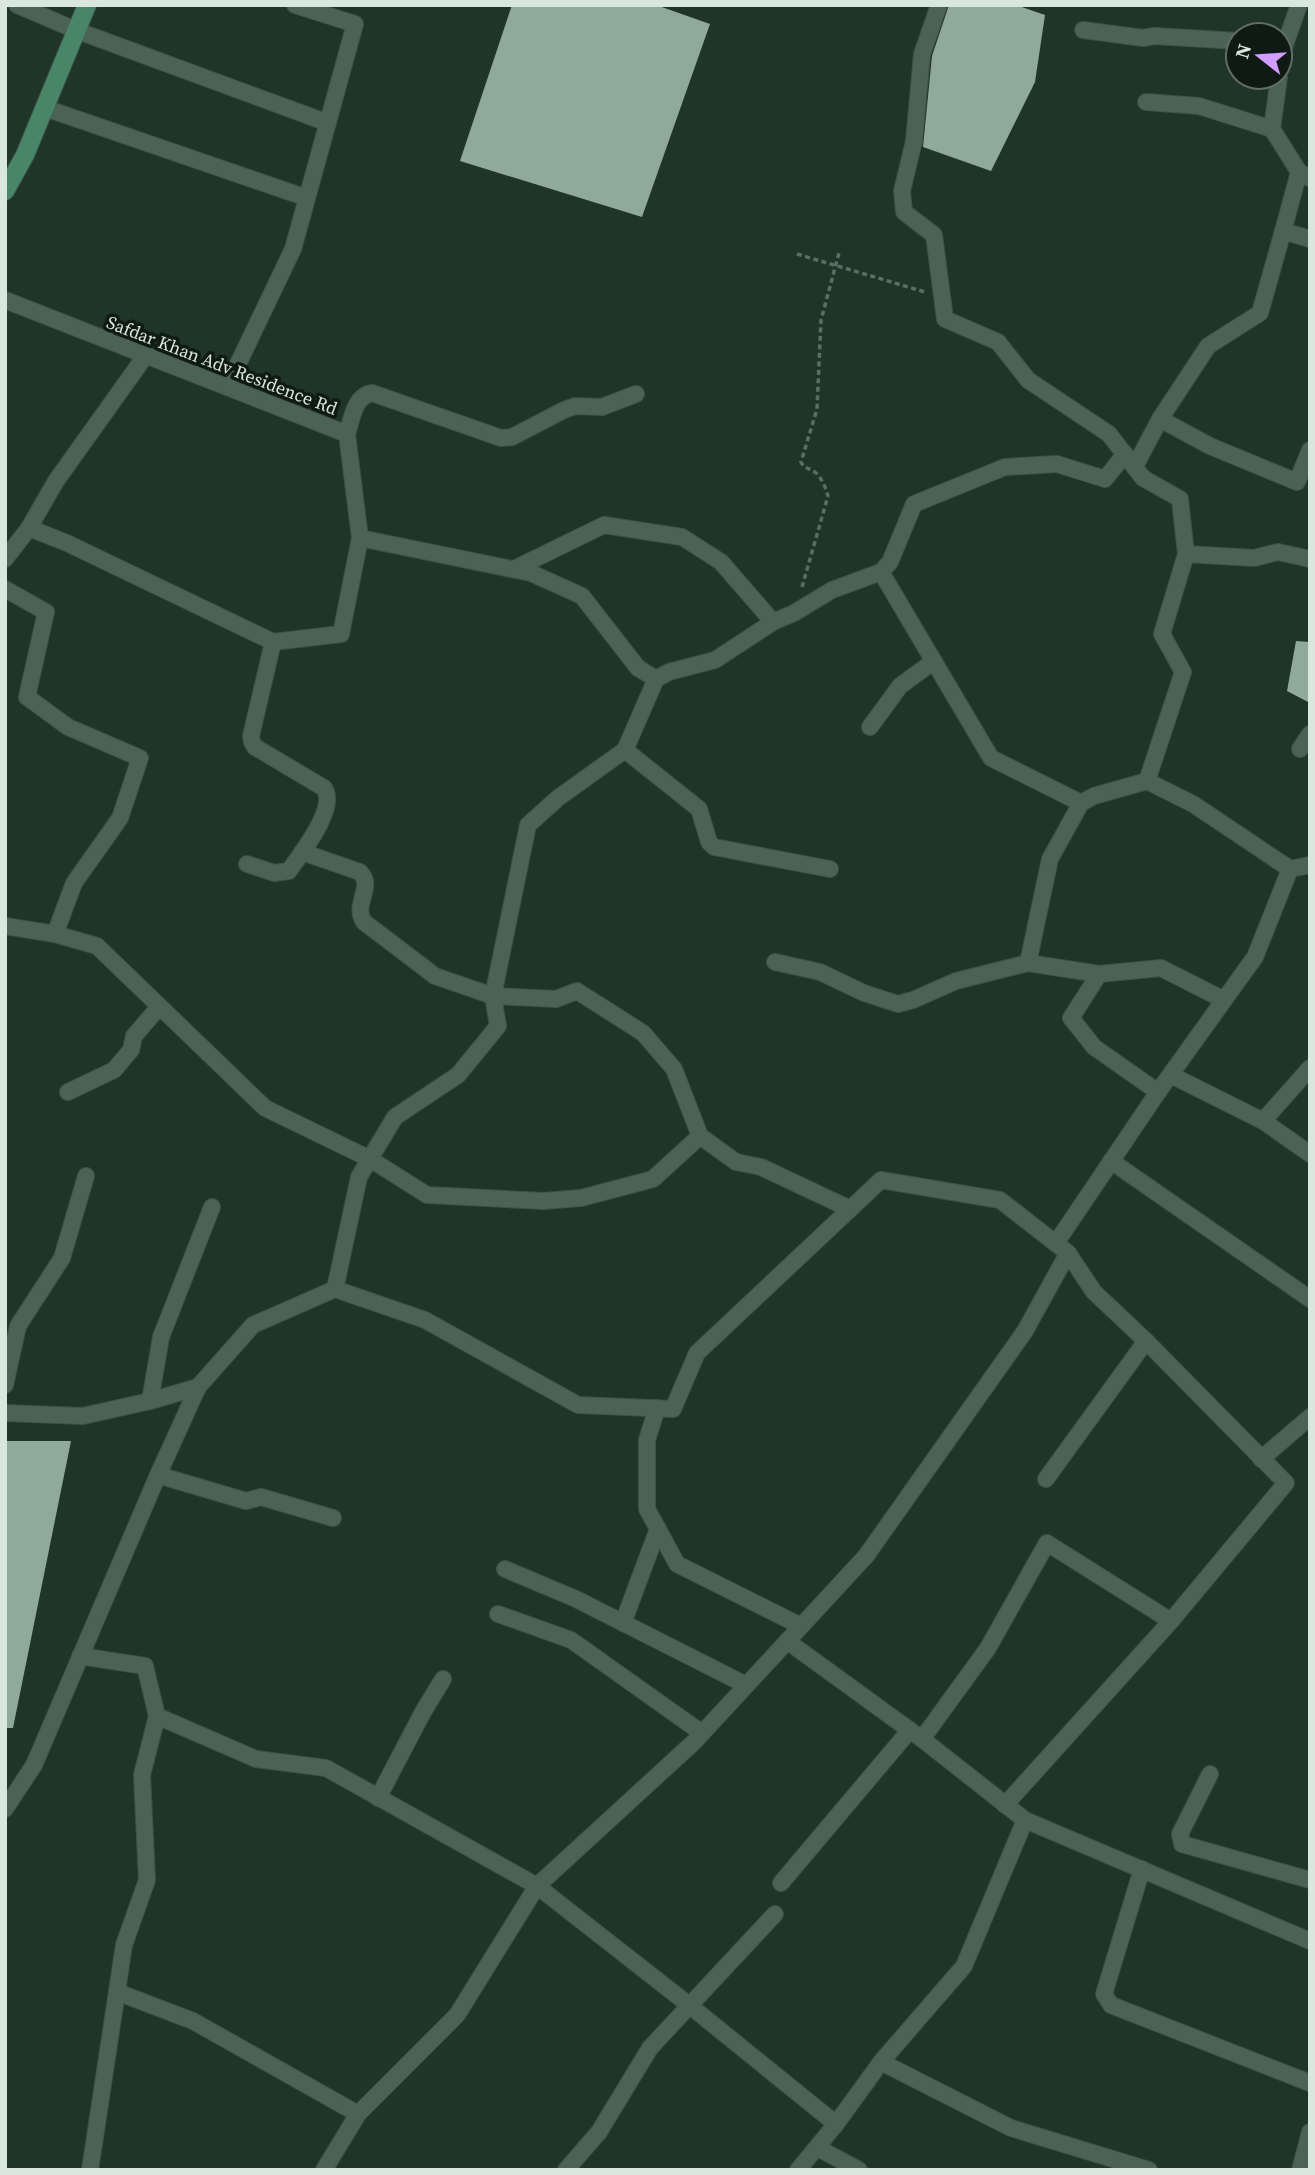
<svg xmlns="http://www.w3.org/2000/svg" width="1315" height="2175" font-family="'Source Serif 4',serif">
<rect width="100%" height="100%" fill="#1f3528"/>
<!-- building -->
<g fill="#90aa9a">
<polygon points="512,5 656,5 710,24 642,217 460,161"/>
<polygon points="949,5 1016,5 1045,15 1035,82 991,171 923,147 932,56"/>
<polygon points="1296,641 1310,642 1310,703 1287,691"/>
<polygon points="5,1441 71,1441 13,1728 5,1728"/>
</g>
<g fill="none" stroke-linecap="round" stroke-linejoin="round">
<defs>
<g id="minor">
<polyline points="17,5 78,31 328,123"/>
<polyline points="939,5 922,54 914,141 902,191 904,212 934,235 945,319 998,342 1028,380 1109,434 1143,478 1180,499 1186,554 1254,558 1278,552 1310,559"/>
<polyline points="1083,30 1143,38 1155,36 1238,41"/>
<polyline points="1280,66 1281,56 1299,5"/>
<polyline points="1279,77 1272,129 1299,172 1310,178"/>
<polyline points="1146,102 1199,106 1272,129"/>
<polyline points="45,108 307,198"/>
<polyline points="1283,231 1299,172"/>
<polyline points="5,300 347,434 360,538 531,573 582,596 638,668 656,679 669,672 715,660 773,622 794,613 832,590 881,572 890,562 914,504 1005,467 1057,464 1105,479 1125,454"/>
<polyline points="227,387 293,249 355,24 295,5"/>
<polyline points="1160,419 1210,446 1297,482 1310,450"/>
<path d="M 347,434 C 352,419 354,396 372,393 L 501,438 L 512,437 L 564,410 L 575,406 L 602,407 L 636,394"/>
<polyline points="1135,466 1160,419 1208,346 1260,313 1283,231 1310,239"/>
<polyline points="29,528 67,543 273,642 341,634 360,538"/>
<polyline points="5,559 29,528 56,481 146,355"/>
<polyline points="514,569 604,525 682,537 721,562 773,622"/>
<polyline points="881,572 991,758 1081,803"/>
<polyline points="5,589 46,612 27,697 68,727 140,758 120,818 74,883 55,934 5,926"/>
<polyline points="870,727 900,686 934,661"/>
<polyline points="1300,749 1310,734"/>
<polyline points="625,750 699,809 709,842 714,847 830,869"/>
<polyline points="1147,781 1183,672 1162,634 1186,554"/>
<path d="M 247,864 L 274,873 L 289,871 C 301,853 338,808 324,788 L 255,747 L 252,742 L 251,736 L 273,642"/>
<polyline points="1290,869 1310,865"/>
<path d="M 55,934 L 97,946 L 265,1108 L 370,1159 L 427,1195 L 543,1201 L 581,1198 L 653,1179 L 700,1136 L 674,1069 L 643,1033 L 577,991 L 556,999 L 493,996 L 435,976 L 364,922 C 352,905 375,886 360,872 L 302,852"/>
<polyline points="775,962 820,972 864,993 898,1004 913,1000 956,981 1028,963 1099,974 1071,1018 1094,1047 1158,1092 1056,1243"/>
<polyline points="1028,963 1050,859 1081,803 1094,796 1147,781 1193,804 1290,869 1255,957 1224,1000"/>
<polyline points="1099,974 1161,968 1224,1000 1158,1092"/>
<polyline points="1171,1075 1263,1121 1310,1154"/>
<polyline points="68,1092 114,1070 131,1050 134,1036 159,1007"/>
<polyline points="1263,1121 1310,1068"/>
<polyline points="700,1136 736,1162 761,1167 850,1209"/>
<polyline points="1111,1161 1310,1299"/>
<polyline points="5,1385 18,1326 62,1258 86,1176"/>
<polyline points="150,1401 161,1337 212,1207"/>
<polyline points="657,1408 647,1440 647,1509 677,1564 801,1626"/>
<polyline points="5,1413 83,1416 150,1401 198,1387 253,1325 335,1289 359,1177 395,1117 458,1075 498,1026 493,996 528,825 558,798 625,750 656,679"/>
<polyline points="1261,1459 1310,1417"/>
<polyline points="158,1475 246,1501 261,1497 333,1518"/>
<polyline points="1046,1479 1146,1341"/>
<polyline points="505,1569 576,1599 746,1685"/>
<polyline points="498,1614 571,1640 702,1733"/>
<polyline points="623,1623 658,1529"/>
<polyline points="80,1656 145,1666 157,1716 256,1759 326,1768 537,1886 689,2005 836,2124 881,2062 964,1966 1025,1820 922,1739 787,1641"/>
<polyline points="922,1739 988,1648 1047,1543 1171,1621"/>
<polyline points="1210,1774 1180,1834 1182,1844 1310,1880"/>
<polyline points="378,1798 423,1712 443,1679"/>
<polyline points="1005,1805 1171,1621 1286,1483 1146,1341 1094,1292 1068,1253"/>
<polyline points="5,1809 34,1765 158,1475 198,1387"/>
<polyline points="1025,1820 1310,1941"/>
<polyline points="1142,1869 1104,1994 1111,2005 1310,2083"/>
<polyline points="781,1883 910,1730"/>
<polyline points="117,1992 193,2021 358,2114"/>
<polyline points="881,2062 1011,2128 1149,2170"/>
<polyline points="818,2148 859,2170"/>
<polyline points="90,2170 124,1945 147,1880 142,1775 157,1716"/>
<polyline points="324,2170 358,2114 457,2015 537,1886 694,1742 866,1556 1025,1331 1068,1253 1000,1200 881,1180 697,1353 673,1409 578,1405 425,1320 335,1289"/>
<polyline points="566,2170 599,2132 650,2048 775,1914"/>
<polyline points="798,2170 836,2124"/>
<polyline points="1300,2170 1310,2132"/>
</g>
<polyline id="secondary" points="5,191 25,155 87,5"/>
</defs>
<!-- minor casing -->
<use href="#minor" stroke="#3d5147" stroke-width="18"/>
<!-- secondary casing -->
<use href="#secondary" stroke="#3d5147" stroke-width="20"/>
<!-- path -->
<g stroke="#5b6e63" stroke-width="3.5" stroke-dasharray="5 3.5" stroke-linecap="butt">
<polyline points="797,254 925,292"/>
<path d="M 802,587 L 828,496 C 826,489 822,478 816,473 C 809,467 805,470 801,462 L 817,409 L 821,320 L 839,253"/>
</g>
<!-- minor -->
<use href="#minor" stroke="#4b6355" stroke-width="16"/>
<!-- secondary -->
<use href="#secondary" stroke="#498667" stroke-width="18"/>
</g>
<g text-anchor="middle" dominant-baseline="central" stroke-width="7" stroke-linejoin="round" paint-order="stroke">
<!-- street labels -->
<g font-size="18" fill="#dae7df" stroke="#101a14">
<text transform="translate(222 365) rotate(21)">Safdar Khan Adv Residence Rd</text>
</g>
</g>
<!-- border -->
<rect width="1315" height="2175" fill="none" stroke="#dae7df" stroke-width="14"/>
<!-- north arrow -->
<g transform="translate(1259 56) rotate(287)"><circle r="33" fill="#101a14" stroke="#616c65" stroke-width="2"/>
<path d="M0-5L12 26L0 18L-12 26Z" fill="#d19dfe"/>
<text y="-10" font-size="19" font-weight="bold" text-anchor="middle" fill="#dae7df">N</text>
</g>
</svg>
